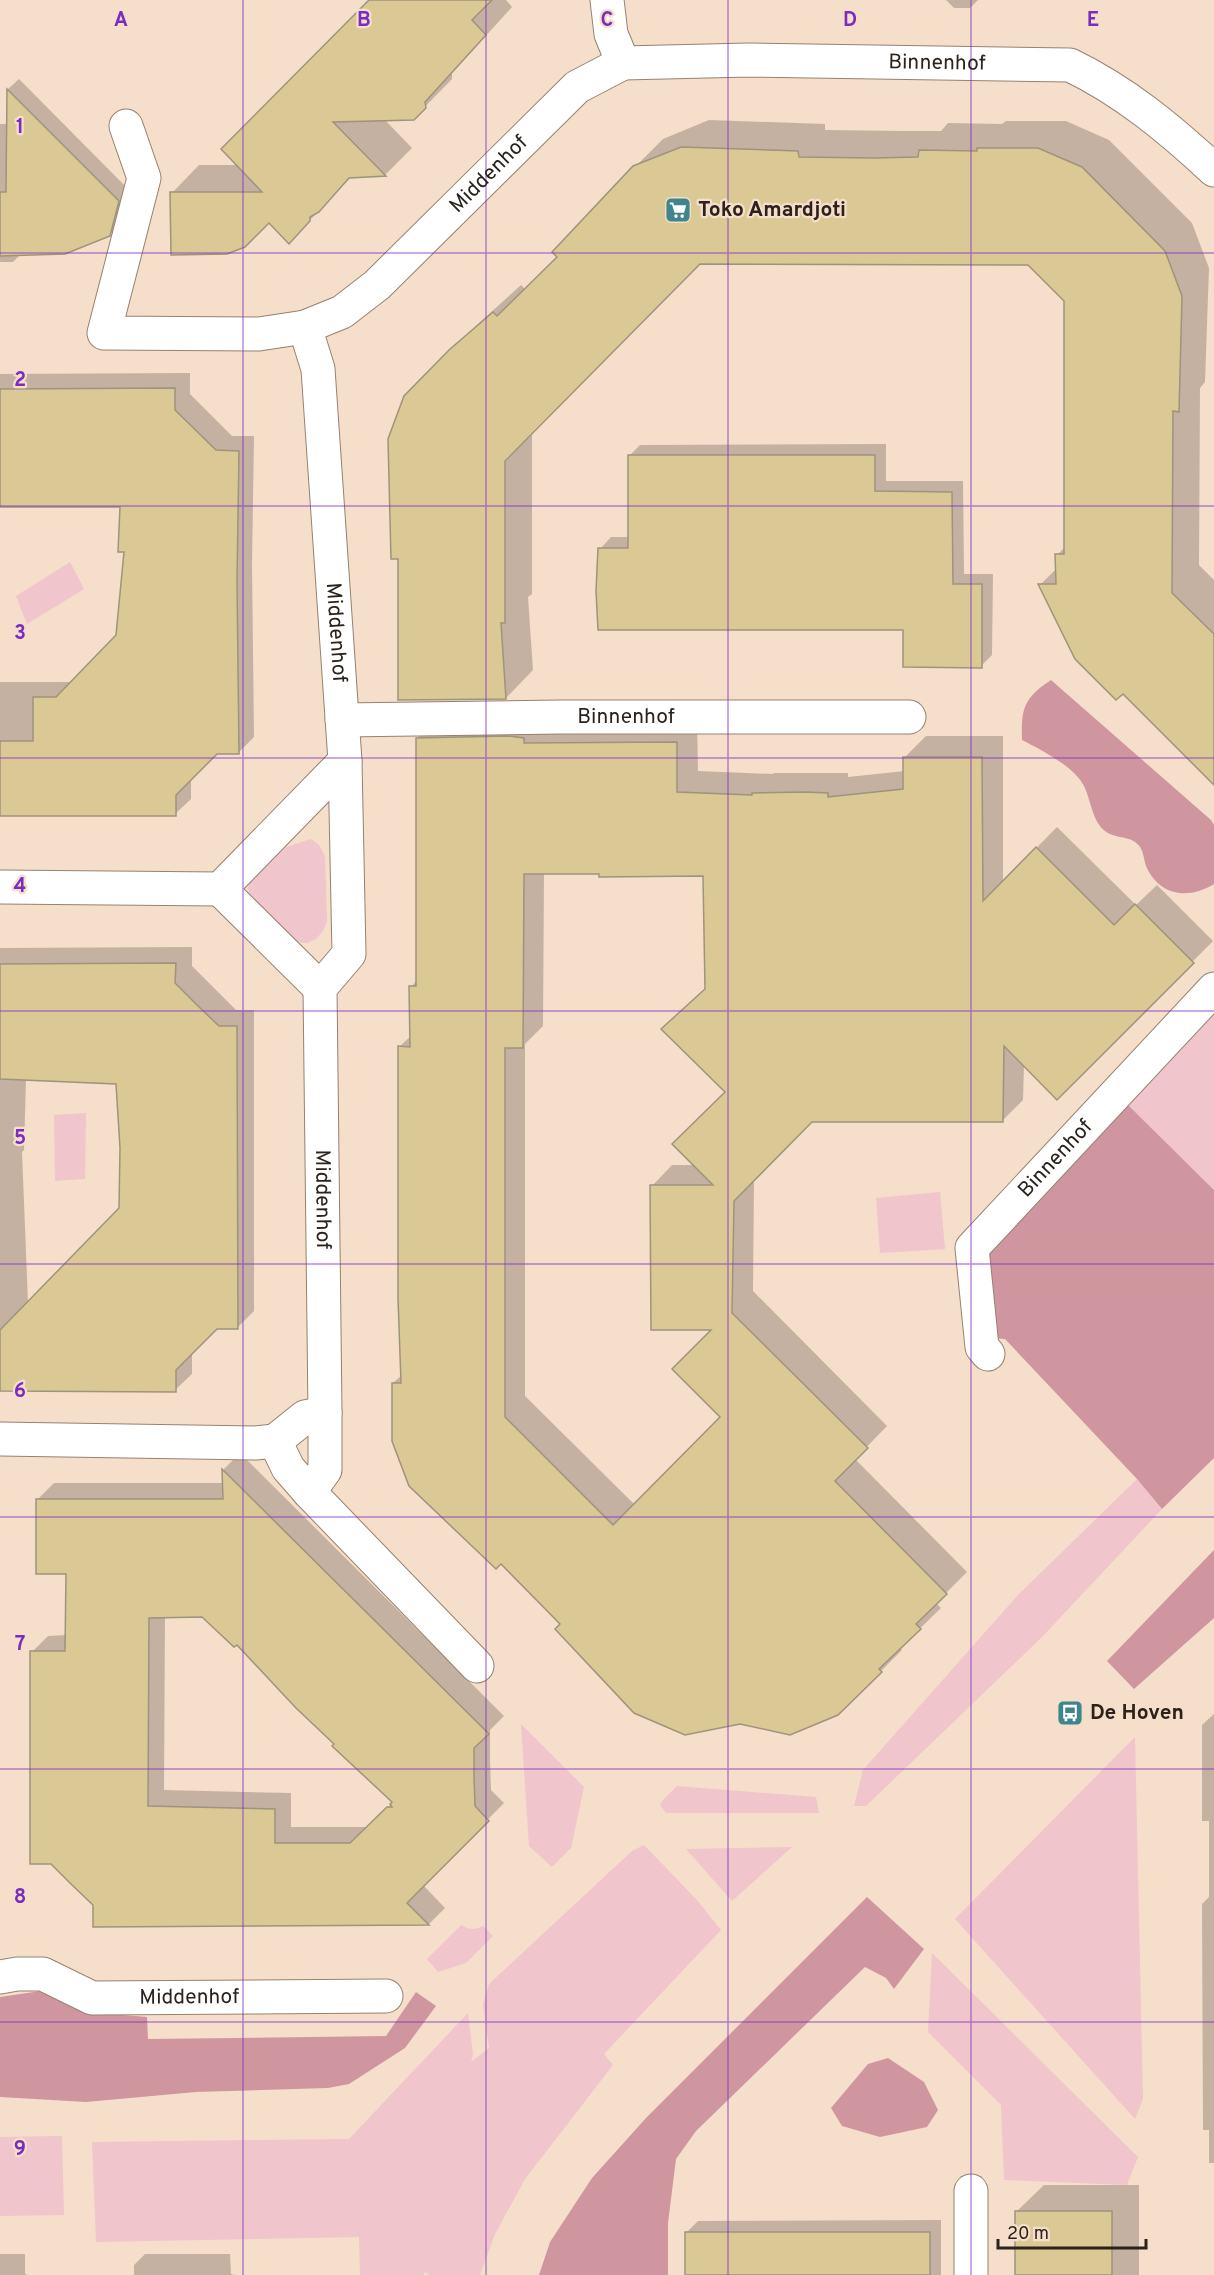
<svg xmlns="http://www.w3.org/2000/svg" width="1214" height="2275" font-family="Overpass,sans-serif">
<rect width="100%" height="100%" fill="#f5deca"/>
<!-- green -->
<g fill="#f0c5cb">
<polygon points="70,562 84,589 27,624 16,596"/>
<polygon points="311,839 319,845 325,856 327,921 323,931 316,939 307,943 296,942 251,902 248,887 253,876 286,847"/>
<polygon points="1214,1012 1214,1190 1126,1103"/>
<polygon points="86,1113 85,1179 55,1181 54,1115"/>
<polygon points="940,1192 945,1249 880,1253 876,1198"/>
<polygon points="1137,1479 1162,1509 1042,1637 866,1806 854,1806 863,1770 1018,1595"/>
<polygon points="521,1724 584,1787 571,1848 552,1867 529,1846"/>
<polygon points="1135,1737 1143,2099 1135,2119 955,1919"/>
<polygon points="677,1786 816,1797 819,1813 666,1813 660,1805 662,1801"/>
<polygon points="644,1845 696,1899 721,1930 604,2054 613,2065 525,2179 495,2234 480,2275 430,2275 425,2272 423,2275 360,2275 359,2237 96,2242 92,2142 349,2139 468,2013 473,2055 471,2062 489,2048 483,2005 489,1984 632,1851"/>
<polygon points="792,1847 732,1901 686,1849"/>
<path d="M 461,1925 C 469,1930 475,1930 483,1926 L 493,1936 L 466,1963 L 438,1972 L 427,1959 Z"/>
<polygon points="932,1953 1138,2157 1127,2185 1004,2180 1001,2105 928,2032"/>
<polygon points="62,2136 64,2215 0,2216 0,2137"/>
</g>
<!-- forest -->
<g fill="#d096a0">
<path d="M 1051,680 L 1211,820 L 1214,825 L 1214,884 C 1188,900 1159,896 1146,866 C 1143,857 1144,848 1135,842 C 1127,836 1113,838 1105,831 C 1092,821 1091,800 1084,786 C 1074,766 1041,750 1022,740 C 1021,708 1024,698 1051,680 Z"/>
<polygon points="1126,1103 1214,1190 1214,1458 1162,1509 1137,1479 1005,1339 987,1338 979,1253"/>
<polygon points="1214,1550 1214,1618 1134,1689 1107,1661"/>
<polygon points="867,1897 924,1949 894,1989 886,1978 865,1967 696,2131 676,2159 668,2223 668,2275 539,2275 550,2242 592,2178 646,2118"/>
<polygon points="41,1991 88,2012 147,2017 148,2039 386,2036 416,1992 436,2006 405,2048 349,2084 328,2088 196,2092 86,2102 0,2097 0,1997"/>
<polygon points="888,2058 924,2082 938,2110 927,2127 880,2137 842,2126 831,2108 868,2064"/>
</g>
<!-- shadow -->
<g fill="#0003" fill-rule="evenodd">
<polygon points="371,0 506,0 512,7 452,73 452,79 413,119 384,119 412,148 385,175 351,177 289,242 269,221 172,193 199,165 238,165"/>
<polygon points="946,0 978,0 970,8 954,8"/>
<polygon points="19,79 129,190 120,224 109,235 21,254 13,262 0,262 0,124 8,124 8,89"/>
<polygon points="709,120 825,124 825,130 903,131 941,131 948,123 1002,124 1006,121 1066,121 1109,140 1192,223 1209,268 1205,382 1200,388 1199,565 1214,580 1214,783 1040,585 1057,568 1057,555 1066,546 1066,301 1029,263 700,263 532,432 532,594 528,597 533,670 506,698 405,397 479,323 521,285 525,289 559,257 635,167 663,139"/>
<polygon points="190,373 190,394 232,436 254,436 252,564 254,737 239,752 216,752 191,778 191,799 175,814 0,815 0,682 73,682 118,636 126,551 122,506 0,506 0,374"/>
<polygon points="886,444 886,481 963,481 964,574 993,574 992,655 981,666 904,629 600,549 611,537 630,537 629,456 640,445"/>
<path d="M 439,717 L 697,722 L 698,771 L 773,774 L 774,773 L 848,773 L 848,777 L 905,771 L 905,757 L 926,736 L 1003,736 L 1003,882 L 1057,827 L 1136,905 L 1157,885 L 1213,941 L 1057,1098 L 1024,1064 L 1023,1100 L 1002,1121 L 812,1120 L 754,1179 L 753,1291 L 887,1426 L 855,1459 L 967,1572 L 936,1603 L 941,1608 L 900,1648 L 902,1650 L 838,1714 L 562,1624 L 393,1383 L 403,1374 L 399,1047 L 412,1035 L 411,987 L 417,980 L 418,738 ZM 600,872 L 705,875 L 706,988 L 684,1008 L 727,1092 L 695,1165 L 672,1165 L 652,1186 L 715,1328 L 722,1417 L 635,1505 L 525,1396 L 525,1044 L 543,1026 L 544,873 Z"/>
<path d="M 192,947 L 192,966 L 236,1010 L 254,1010 L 254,1311 L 237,1328 L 217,1328 L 192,1352 L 192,1374 L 175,1390 L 0,1390 L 0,948 ZM 26,1078 L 118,1082 L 122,1148 L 121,1209 L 28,1303 L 22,1152 L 24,1150 Z"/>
<path d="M 240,1453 L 504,1716 L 490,1730 L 490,1760 L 491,1790 L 504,1803 L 423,1885 L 445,1908 L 429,1924 L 94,1925 L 94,1905 L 32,1652 L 48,1636 L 67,1635 L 68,1572 L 37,1500 L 54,1483 L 224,1483 L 224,1469 ZM 165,1616 L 203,1616 L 237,1643 L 394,1802 L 368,1827 L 291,1827 L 291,1793 L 164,1790 Z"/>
<polygon points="1214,1714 1214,2163 1209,2163 1209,2130 1203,2130 1202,1904 1209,1897 1209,1821 1202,1821 1202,1725"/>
<polygon points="1044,2185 1139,2185 1139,2275 1016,2275 1016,2212"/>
<polygon points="941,2220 941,2275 686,2275 686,2233 698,2221"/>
<polygon points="0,2254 25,2254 25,2274 28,2275 0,2275"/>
<polygon points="145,2254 230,2254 231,2274 234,2275 134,2275 134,2265"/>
</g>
<!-- building -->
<g fill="#dbc995" stroke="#9d947c" stroke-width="1.5" fill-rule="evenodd">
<polygon points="369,0 492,0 472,20 486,35 425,102 426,108 414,120 333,122 386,176 349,178 319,212 310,217 310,221 289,244 269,223 245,247 227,254 171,255 170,192 262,192 221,149"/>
<polygon points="7,89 119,201 110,236 65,254 0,256 0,192 6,192"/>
<polygon points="681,147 798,151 799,157 874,158 918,157 919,150 977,151 977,148 1038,148 1082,167 1165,251 1182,296 1179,412 1173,411 1172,593 1214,634 1214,785 1123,694 1116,700 1075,659 1038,584 1056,584 1055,554 1064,554 1064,301 1028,265 700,264 505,461 505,623 501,623 506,699 398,700 398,559 391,559 388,439 404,396 449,350 493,312 497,316 557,257 552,252 633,166"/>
<polygon points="175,388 175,410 216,450 239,451 237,581 239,754 217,754 176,795 176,816 0,816 0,741 33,741 33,697 56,697 116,635 124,552 118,552 120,507 0,507 0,389"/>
<polygon points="628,455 875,455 875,491 952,492 953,584 982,584 982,668 903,667 903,630 598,630 596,591 598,548 628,548"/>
<path d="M 509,736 L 524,738 L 524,743 L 677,742 L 677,792 L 752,795 L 752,793 L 805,792 L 828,793 L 828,797 L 903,789 L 903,757 L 982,757 L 983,901 L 1036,847 L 1114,925 L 1135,904 L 1194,963 L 1057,1100 L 1004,1046 L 1003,1122 L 812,1122 L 734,1201 L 732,1313 L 868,1448 L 835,1481 L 947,1594 L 916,1624 L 921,1629 L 879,1669 L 882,1672 L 838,1715 L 790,1735 L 740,1724 L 685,1735 L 634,1713 L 555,1629 L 560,1624 L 501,1564 L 496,1569 L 409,1486 L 392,1441 L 392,1383 L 401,1383 L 398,1298 L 398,1046 L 410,1047 L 409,986 L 416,986 L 416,738 ZM 524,874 L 599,874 L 599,877 L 703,876 L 705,989 L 661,1029 L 725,1092 L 672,1144 L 713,1185 L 650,1185 L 651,1330 L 711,1330 L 672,1369 L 720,1417 L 613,1525 L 505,1417 L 505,1048 L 523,1048 Z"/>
<polygon points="176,963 175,983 197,1005 219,1026 237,1026 238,1329 217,1329 176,1370 176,1392 0,1391 0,1330 119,1208 120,1148 116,1084 0,1079 0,964"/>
<path d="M 222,1469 L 489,1734 L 474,1748 L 474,1777 L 475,1806 L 489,1821 L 407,1903 L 429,1925 L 93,1927 L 93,1905 L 72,1885 L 51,1864 L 30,1864 L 30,1651 L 65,1651 L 66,1574 L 36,1574 L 36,1499 L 223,1499 ZM 202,1617 L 234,1647 L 237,1645 L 296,1708 L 334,1744 L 332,1746 L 392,1802 L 390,1804 L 392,1807 L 387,1807 L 350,1843 L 275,1843 L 275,1809 L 148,1806 L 149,1618 Z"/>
<rect x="1015" y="2211" width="97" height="64"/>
<rect x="685" y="2232" width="245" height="43"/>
</g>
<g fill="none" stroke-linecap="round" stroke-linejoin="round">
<defs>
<g id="minor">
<path id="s1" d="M 623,63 L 749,60 L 1070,65 C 1124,91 1170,129 1214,170"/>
<path id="s2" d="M 126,126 L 144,178 L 104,333 L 259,334 L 305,327 L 342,312 L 377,285 L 577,87 L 623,63 L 611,34 L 607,0"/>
<path id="s3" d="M 305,327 L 318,369 L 345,761 L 349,954 L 320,988 L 325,1413 L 305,1417 L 275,1441 L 288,1468 L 309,1492 L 477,1666"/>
<path id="s4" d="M 342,720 L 561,717 L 909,717"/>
<polyline points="0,887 220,889"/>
<polyline points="320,988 220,889 345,761"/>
<path id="s5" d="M 988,1354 L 982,1347 L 972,1248 L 1214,989"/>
<polyline points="0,1439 255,1443 275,1441"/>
<polyline points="309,1492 325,1470 325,1413"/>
<path id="s6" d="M 0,1977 L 17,1974 L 43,1974 L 92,1998 L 386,1996"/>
<polyline points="971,2275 971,2191"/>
</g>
</defs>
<!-- minor casing -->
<use href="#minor" stroke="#968270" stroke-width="35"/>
<!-- minor -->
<use href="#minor" stroke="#fff" stroke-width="33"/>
</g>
<!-- grid -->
<path fill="none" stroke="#7b2cbf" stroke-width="1.5" stroke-opacity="0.55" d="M 243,0 L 243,2275M 486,0 L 486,2275M 728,0 L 728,2275M 971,0 L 971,2275M 0,253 L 1214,253M 0,506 L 1214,506M 0,758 L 1214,758M 0,1011 L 1214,1011M 0,1264 L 1214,1264M 0,1517 L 1214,1517M 0,1769 L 1214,1769M 0,2022 L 1214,2022"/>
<!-- icons -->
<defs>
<symbol id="supermarket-square" viewBox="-11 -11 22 22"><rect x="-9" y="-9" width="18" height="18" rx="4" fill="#3e858c" stroke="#f5deca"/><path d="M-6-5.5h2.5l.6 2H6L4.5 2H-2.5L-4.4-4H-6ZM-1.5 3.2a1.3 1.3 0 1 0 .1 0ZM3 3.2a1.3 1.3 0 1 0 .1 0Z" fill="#fff"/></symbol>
<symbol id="bus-square" viewBox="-11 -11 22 22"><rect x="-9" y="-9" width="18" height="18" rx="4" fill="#3e858c" stroke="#f5deca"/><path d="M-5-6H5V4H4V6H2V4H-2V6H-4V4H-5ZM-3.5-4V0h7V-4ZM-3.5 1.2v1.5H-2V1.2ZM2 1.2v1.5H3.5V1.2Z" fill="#fff"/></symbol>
</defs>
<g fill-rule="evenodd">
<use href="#supermarket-square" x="663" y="195" width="30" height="30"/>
<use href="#bus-square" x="1055" y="1698" width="30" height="30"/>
</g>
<g text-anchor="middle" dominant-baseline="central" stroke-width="4.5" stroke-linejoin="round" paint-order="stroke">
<!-- street labels -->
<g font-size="21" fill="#2a221b" stroke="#f5deca">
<text stroke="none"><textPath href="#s1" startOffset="314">Binnenhof</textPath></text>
<text stroke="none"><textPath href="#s2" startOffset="658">Middenhof</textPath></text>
<text stroke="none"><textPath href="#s3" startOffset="308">Middenhof</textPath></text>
<text stroke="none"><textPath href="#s4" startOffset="284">Binnenhof</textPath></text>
<text stroke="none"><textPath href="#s5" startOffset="231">Binnenhof</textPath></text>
<text stroke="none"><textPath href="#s3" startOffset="886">Middenhof</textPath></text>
<text stroke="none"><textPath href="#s6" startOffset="195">Middenhof</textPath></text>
</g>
<!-- poi labels -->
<g font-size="21" font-weight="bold" fill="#2a221b" stroke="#f5deca" text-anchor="start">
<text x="698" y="210">Toko Amardjoti</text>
<text x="1090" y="1713">De Hoven</text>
</g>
</g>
<g font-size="20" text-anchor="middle" font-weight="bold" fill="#7b2cbf" stroke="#f5deca" stroke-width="4.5" stroke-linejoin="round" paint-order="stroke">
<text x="121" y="26">A</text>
<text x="364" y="26">B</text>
<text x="607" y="26">C</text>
<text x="850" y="26">D</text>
<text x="1093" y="26">E</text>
<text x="20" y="133">1</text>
<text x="20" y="386">2</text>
<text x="20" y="639">3</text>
<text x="20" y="892">4</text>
<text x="20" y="1144">5</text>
<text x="20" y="1397">6</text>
<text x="20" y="1650">7</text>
<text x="20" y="1903">8</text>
<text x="20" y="2155">9</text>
</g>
<!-- scale -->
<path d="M998 2239v9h148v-9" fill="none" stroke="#2a221b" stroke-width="3"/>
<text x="1007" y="2239" font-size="18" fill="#2a221b" stroke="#f5deca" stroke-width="4.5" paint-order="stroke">20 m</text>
</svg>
